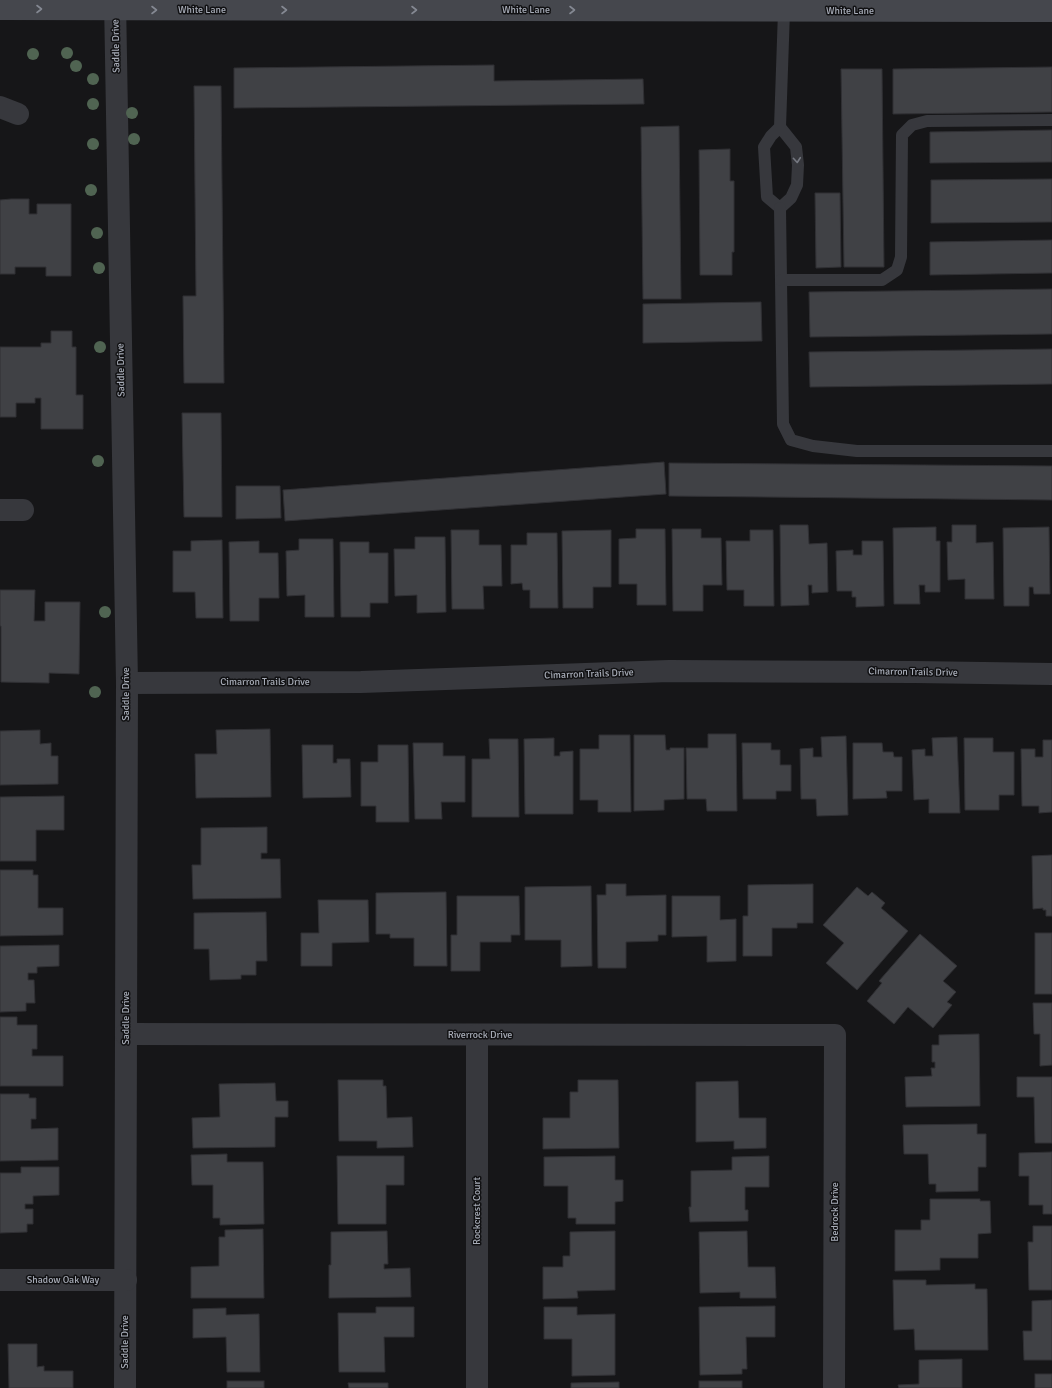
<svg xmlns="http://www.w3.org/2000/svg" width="1052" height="1388" font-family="Signika,sans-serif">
<rect width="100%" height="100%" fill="#161618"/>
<!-- building -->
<g fill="#404145" stroke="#303034">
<polygon points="494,65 494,81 643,79 644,104 234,108 234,68"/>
<polygon points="1052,67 1052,112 893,114 893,69"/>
<polygon points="841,69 882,69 884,267 844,267"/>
<polygon points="194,86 221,86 224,383 184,383 183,296 196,296"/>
<polygon points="679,126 681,299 643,299 641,127"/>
<polygon points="1052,130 1052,162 930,163 930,132"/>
<polygon points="730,149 730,181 734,181 734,252 732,252 732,275 700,275 699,150"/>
<polygon points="1052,179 1052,222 931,223 931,180"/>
<polygon points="815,193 840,193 841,267 816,268"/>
<polygon points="11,199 29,199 29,214 37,214 37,204 71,204 71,276 46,276 46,267 15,267 15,274 0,274 0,200"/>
<polygon points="1052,240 1052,273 930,275 930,242"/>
<polygon points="1052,289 1052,334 810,337 809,292"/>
<polygon points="761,302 762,341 643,343 643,304"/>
<polygon points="51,331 72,331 72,347 76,347 76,395 83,395 83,429 41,429 41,398 35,398 35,403 16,403 16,417 0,417 0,347 41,347 41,343 51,343"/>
<polygon points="1052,349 1052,384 810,387 809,352"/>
<polygon points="182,413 221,413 222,517 184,517"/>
<polygon points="664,462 666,494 285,521 283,490"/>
<polygon points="669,463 1052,466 1052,500 669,496"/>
<polygon points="236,486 280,486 281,518 236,519"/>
<polygon points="780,525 808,525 809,544 827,543 828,592 812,593 812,585 808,585 809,605 781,606"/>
<polygon points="952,525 976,525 976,543 993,542 994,599 965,599 965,579 948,580 947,542 952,542"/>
<polygon points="936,527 936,541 940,541 940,592 925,592 925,585 919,585 920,604 894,604 893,528"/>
<polygon points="1049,527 1050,594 1034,594 1033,587 1029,587 1029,606 1004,606 1003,528"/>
<polygon points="636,529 665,529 666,605 637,605 637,584 619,584 619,539 636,538"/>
<polygon points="672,529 701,529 701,538 721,538 722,585 703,585 703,611 673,611"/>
<polygon points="451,530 479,530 479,545 501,545 502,586 483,586 484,609 452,609"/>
<polygon points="611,530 611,587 593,587 593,608 563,608 562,531"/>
<polygon points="750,530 773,530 774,606 744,606 744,590 727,590 726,541 750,541"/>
<polygon points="527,533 557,533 558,608 530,608 530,590 523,590 522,583 511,584 511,545 527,545"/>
<polygon points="415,537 445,537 446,612 417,613 417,595 395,596 394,549 415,549"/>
<polygon points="299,539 333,539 334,617 305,617 305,595 287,596 286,551 299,550"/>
<polygon points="222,540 223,618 196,618 195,592 173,592 173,551 191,551 191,541"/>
<polygon points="259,541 259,553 278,553 279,598 259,598 259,621 230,621 229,542"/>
<polygon points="862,541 883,541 884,606 856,607 856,597 852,597 852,591 837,591 836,551 853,550 853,555 862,555"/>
<polygon points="340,542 369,542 369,553 388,553 388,603 370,603 370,617 341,617"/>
<polygon points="0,590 35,590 34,621 45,621 45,602 80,602 79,674 49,673 49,683 1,682 1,626 0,626"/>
<polygon points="270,729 271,797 196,798 195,754 217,754 216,730"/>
<polygon points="40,730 40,744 51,743 51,756 58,756 58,784 0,785 0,731"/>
<polygon points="708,734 736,734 737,811 707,811 706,799 687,799 686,748 708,748"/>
<polygon points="599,735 630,735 631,812 598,812 598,800 580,800 580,749 599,749"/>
<polygon points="634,735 665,735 666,750 670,750 670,748 684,748 684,799 664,800 664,810 634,811"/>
<polygon points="846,736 848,815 817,816 816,799 801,799 800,749 813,748 813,757 822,757 821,737"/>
<polygon points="957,737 960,813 929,813 929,799 914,800 912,750 925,749 925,756 933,756 932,738"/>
<polygon points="554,738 554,756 560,756 560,752 573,751 573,814 525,814 524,739"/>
<polygon points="964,738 993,738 993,752 1014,752 1014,795 999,795 999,810 965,810"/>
<polygon points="489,739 518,739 519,817 472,817 472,759 490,759"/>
<polygon points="1043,740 1052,740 1052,812 1039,813 1039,806 1022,806 1021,749 1035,749 1035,757 1043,757"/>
<polygon points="413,743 443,743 443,756 465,756 465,802 441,802 442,819 415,819"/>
<polygon points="742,743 771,743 771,750 780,750 780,765 791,765 791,791 776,791 776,799 743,799"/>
<polygon points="853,743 882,743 883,752 893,752 894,757 902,757 902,791 886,791 887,798 853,799"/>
<polygon points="302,745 333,745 333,763 337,763 337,759 350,759 351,797 303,798"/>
<polygon points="378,745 408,745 409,822 376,822 376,806 361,806 361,762 378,762"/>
<polygon points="64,796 64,830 36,830 36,861 0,861 0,797"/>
<polygon points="267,827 267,853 261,853 261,859 280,859 281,898 193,899 192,865 201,865 201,828"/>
<polygon points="1052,855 1052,916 1046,916 1046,910 1043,910 1043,908 1033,909 1032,856"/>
<polygon points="0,870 33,870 33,875 38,875 38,908 63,908 63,935 0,936"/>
<polygon points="606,884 626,884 626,896 666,895 666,935 658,935 658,941 626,942 626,968 598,968 597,895 606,895"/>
<polygon points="813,884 813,923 797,923 797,928 772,928 772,956 743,956 743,916 748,916 748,885"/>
<polygon points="591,886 592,966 561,967 561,940 525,940 525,887"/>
<polygon points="857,887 868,896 872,892 885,903 881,908 908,931 857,990 826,963 844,943 823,925"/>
<polygon points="446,892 447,966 414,966 414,938 390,938 390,934 376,934 376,893"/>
<polygon points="457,896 519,896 520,935 511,935 511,942 480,942 480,971 451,971 451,935 457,935"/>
<polygon points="672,896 720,896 720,920 736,919 736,961 707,962 707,936 672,937"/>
<polygon points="318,900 368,900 369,942 332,943 332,966 301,966 301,933 319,933"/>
<polygon points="266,912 267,961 256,961 256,975 241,975 241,979 210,980 209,949 194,949 194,913"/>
<rect x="1035" y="933" width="17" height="61"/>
<polygon points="920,934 957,966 943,981 956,992 947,1002 952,1005 933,1028 908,1007 894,1024 867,1001 882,983 879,981"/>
<polygon points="59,945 59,966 37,967 37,973 28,973 28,980 34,980 35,1003 26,1003 26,1011 0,1012 0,946"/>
<polygon points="1033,1003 1052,1003 1052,1065 1040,1066 1040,1034 1034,1034"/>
<polygon points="0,1017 17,1017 17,1025 37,1025 37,1049 32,1049 32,1056 63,1056 63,1086 0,1086"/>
<polygon points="979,1034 980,1106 906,1107 905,1077 932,1076 931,1068 935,1068 935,1062 932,1062 932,1045 939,1045 939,1035"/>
<polygon points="1017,1077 1052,1077 1052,1143 1035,1143 1034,1097 1017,1097"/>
<polygon points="338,1080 383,1080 383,1086 386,1086 387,1118 412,1117 413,1147 377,1148 377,1141 339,1141"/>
<polygon points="578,1080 618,1080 619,1148 543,1149 543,1118 570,1118 570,1092 578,1092"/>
<polygon points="738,1081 739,1118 766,1118 766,1148 734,1149 734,1141 696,1142 696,1082"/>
<polygon points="275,1083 276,1101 288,1101 288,1117 275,1117 275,1147 193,1148 192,1118 220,1117 219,1084"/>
<polygon points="0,1094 29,1094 29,1098 36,1098 36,1119 31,1119 31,1129 58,1128 58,1160 0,1161"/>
<polygon points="977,1124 977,1134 986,1134 986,1167 978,1167 978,1191 936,1192 936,1184 929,1184 928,1154 904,1154 903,1125"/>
<polygon points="1052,1152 1052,1214 1043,1214 1043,1205 1029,1205 1029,1176 1019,1176 1019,1153"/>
<polygon points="227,1154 227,1162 263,1162 264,1224 220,1225 220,1218 213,1218 213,1185 192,1185 191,1155"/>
<polygon points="337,1156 404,1156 404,1185 386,1185 386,1224 338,1224"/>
<polygon points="615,1156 615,1180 623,1180 623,1201 615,1202 615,1224 576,1224 576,1218 568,1218 568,1186 544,1186 544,1157"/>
<polygon points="769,1156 769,1187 745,1187 745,1210 748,1210 748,1221 690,1222 689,1207 691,1207 691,1171 732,1170 732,1157"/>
<polygon points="21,1167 59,1167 59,1195 33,1196 33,1204 25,1204 25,1209 33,1209 33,1224 27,1224 27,1232 0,1233 0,1173 21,1173"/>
<polygon points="930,1199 980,1199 980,1201 990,1201 991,1233 978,1234 978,1258 940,1258 940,1270 895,1271 895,1230 921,1230 921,1220 930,1220"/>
<polygon points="1033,1226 1052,1226 1052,1290 1029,1290 1028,1242 1033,1242"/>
<polygon points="263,1229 264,1298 191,1298 191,1267 219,1266 219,1237 225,1237 225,1230"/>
<polygon points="387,1231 388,1264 384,1264 384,1269 410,1268 411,1297 329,1298 329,1265 331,1265 331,1232"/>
<polygon points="615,1231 615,1290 577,1291 578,1298 543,1299 543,1267 563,1267 563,1256 570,1256 570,1232"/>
<polygon points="747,1231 748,1267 775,1267 776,1298 740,1298 740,1292 700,1293 699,1232"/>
<polygon points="893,1280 926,1280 926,1285 975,1284 975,1289 987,1289 988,1350 915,1350 914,1329 894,1330"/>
<polygon points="1052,1300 1052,1360 1024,1360 1023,1331 1032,1331 1032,1301"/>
<polygon points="775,1306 775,1337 746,1337 747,1369 742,1369 742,1374 700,1375 699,1307"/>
<polygon points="376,1307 414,1307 414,1337 384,1337 385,1372 339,1372 338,1313 376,1313"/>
<polygon points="544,1307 577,1307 577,1315 615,1314 615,1375 572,1376 572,1339 544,1339"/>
<polygon points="226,1308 226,1315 259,1314 260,1372 227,1372 226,1337 193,1338 193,1309"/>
<polygon points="8,1344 37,1344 37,1367 44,1366 44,1371 73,1371 73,1388 9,1388"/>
<polygon points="962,1359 962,1388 899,1388 898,1385 919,1384 919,1360"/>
<rect x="1035" y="1374" width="17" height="14"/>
<rect x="227" y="1381" width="37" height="7"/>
<rect x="699" y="1381" width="43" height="7"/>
<polygon points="619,1382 619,1388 571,1388 571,1383"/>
<polygon points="348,1383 388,1383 388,1388 349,1388"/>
</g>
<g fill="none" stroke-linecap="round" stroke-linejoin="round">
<!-- service -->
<g stroke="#37383d" stroke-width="12">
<polyline points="780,127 771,136 764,147 767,197 780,208 791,198 797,185 798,165 796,147 780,127 784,11"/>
<polyline points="780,208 783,424 791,440 813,446 857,451 1052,451"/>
<polyline points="781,280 882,280 897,270 901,257 902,135 912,125 927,121 1052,120"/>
</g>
<!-- minor -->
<g stroke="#37383d" stroke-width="22">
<polyline points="115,0 127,683 125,1388"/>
<polyline points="0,107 18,114"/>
<polyline points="0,510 23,510"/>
<polyline points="127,683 361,682 669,671 915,672 1052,674"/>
<polyline points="126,1034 835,1035 834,1388"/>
<polyline points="0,1280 126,1280"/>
<polyline points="477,1388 477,1035"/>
</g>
<!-- secondary -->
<polyline stroke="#45474d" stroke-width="22" points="0,9 1052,11"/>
</g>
<!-- trees -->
<g fill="#506452">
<circle cx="67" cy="53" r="6"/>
<circle cx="33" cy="54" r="6"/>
<circle cx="76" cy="66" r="6"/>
<circle cx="93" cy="79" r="6"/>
<circle cx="93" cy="104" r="6"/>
<circle cx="132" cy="113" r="6"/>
<circle cx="134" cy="139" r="6"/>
<circle cx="93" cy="144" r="6"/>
<circle cx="91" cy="190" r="6"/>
<circle cx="97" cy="233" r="6"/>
<circle cx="99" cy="268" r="6"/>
<circle cx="100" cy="347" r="6"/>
<circle cx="98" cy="461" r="6"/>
<circle cx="105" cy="612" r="6"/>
<circle cx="95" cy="692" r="6"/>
</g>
<!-- one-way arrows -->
<defs><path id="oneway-chevron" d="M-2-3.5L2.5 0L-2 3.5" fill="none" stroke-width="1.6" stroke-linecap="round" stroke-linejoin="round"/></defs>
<g stroke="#858993">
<use href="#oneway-chevron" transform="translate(39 9)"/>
<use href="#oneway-chevron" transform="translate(154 10)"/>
<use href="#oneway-chevron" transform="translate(284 10)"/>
<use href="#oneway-chevron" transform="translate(414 10)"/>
<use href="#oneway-chevron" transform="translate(572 10)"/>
</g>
<use stroke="#757881" href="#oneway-chevron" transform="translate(797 160) rotate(85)"/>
<g text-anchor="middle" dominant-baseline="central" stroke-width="3" stroke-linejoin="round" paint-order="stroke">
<!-- street labels -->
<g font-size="10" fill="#a8adb8" stroke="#111113">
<text x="202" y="10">White Lane</text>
<text x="526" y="10">White Lane</text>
<text x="850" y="11">White Lane</text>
<text transform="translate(116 46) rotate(-91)">Saddle Drive</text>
<text transform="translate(121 370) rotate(-91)">Saddle Drive</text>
<text transform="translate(913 672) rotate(1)">Cimarron Trails Drive</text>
<text transform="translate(589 674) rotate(-2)">Cimarron Trails Drive</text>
<text x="265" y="682">Cimarron Trails Drive</text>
<text transform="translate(126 694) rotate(-90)">Saddle Drive</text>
<text transform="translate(126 1018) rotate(-90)">Saddle Drive</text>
<text x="480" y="1035">Riverrock Drive</text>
<text transform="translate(477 1211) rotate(-90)">Rockcrest Court</text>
<text transform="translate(835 1212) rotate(-90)">Bedrock Drive</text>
<text x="63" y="1280">Shadow Oak Way</text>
<text transform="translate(125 1342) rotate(-90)">Saddle Drive</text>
</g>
</g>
</svg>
